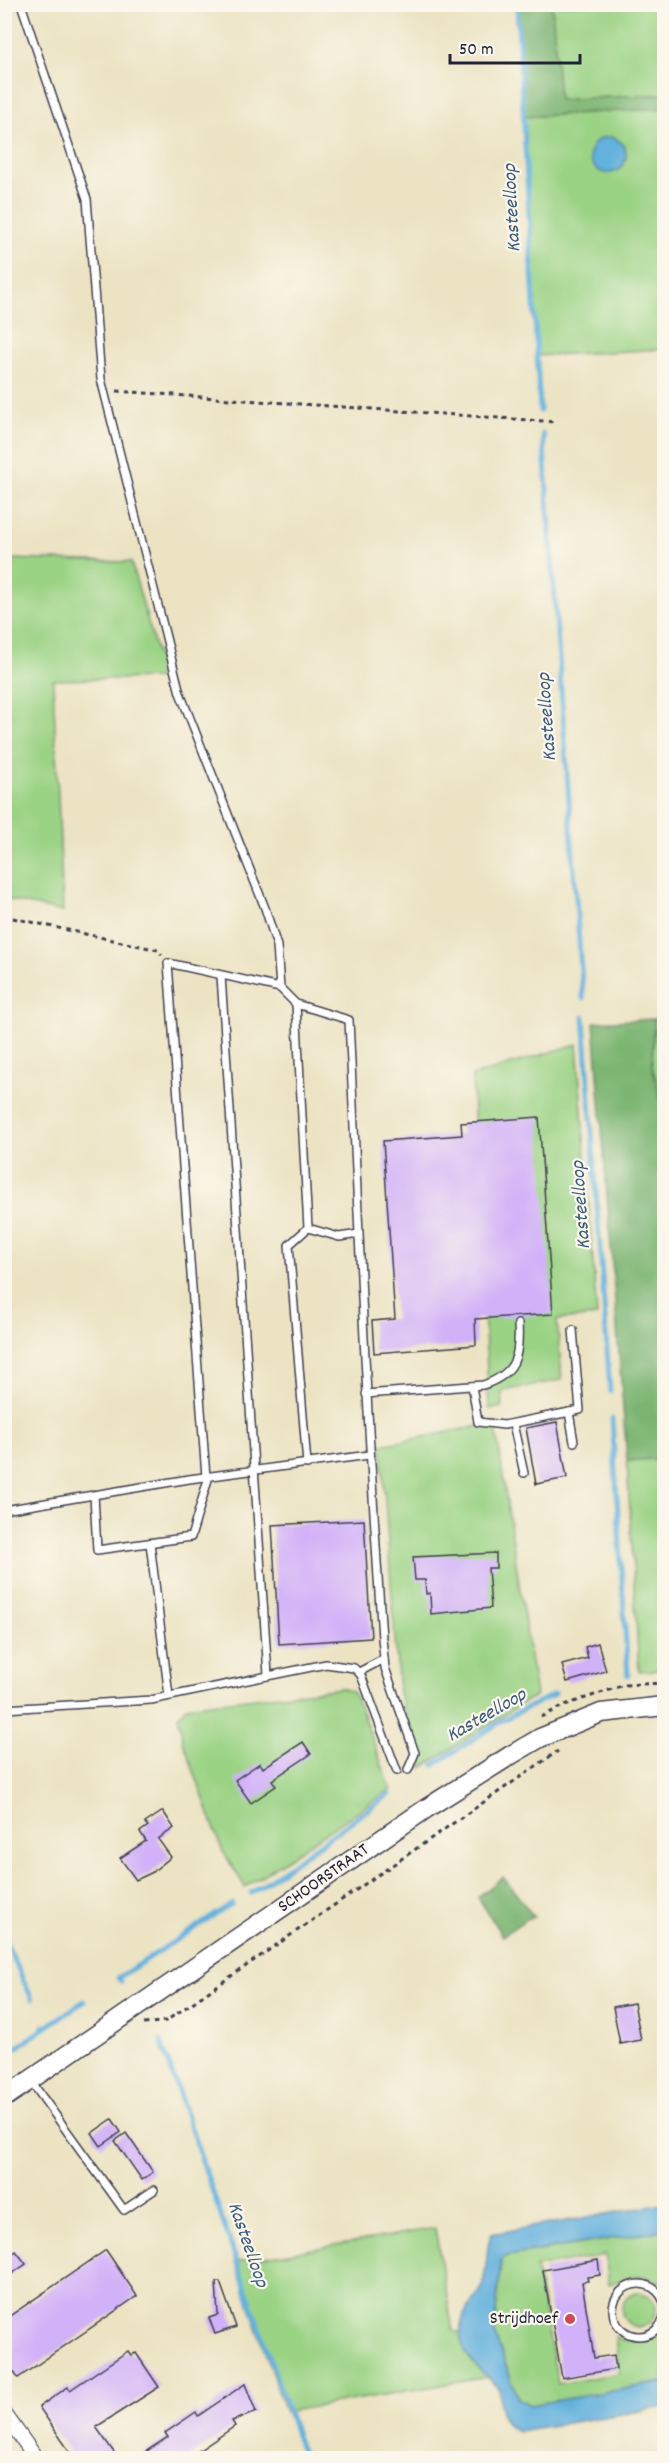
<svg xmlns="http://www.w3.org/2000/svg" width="669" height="2463" font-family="Dekko,sans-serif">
<rect width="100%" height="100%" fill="#fbf7ec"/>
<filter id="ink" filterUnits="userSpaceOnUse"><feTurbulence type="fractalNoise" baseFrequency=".0167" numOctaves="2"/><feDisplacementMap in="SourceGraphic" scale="12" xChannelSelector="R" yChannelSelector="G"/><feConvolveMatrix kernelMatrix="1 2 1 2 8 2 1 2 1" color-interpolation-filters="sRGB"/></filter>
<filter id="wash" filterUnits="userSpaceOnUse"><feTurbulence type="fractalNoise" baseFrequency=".008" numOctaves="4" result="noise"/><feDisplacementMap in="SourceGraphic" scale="24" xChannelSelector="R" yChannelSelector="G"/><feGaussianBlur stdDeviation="1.35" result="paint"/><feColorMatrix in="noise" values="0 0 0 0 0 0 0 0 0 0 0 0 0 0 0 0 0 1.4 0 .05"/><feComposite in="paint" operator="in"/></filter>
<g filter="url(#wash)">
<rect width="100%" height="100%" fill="#ece3c3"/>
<!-- green -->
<g fill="#9bd385" stroke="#5e7a60" stroke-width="1.5">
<polygon points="552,5 664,5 664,94 558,100"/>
<polygon points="664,108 664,349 536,356 524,117"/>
<polygon points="5,559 131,562 164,678 53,680 63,912 5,899"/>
<polygon points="664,1018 664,1109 652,1066 654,1019"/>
<polygon points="577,1044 597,1316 557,1320 562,1380 502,1391 503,1407 489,1409 472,1076"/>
<polygon points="495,1423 536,1696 522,1703 422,1768 399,1694 381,1445"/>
<polygon points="664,1458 664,1670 639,1671 627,1461"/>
<polygon points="342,1688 352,1692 357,1699 391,1789 245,1887 222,1850 183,1741 178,1716 185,1708 194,1705"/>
<path d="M 435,2228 L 453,2331 L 462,2333 C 464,2354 473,2364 488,2377 L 285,2412 L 235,2262 Z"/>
<path d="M 664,2230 L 664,2285 C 646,2271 629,2277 609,2284 L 605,2255 L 536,2267 L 558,2384 L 619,2373 L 615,2337 C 632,2342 652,2346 664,2330 L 664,2382 L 530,2406 L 518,2398 L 494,2333 L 501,2260 L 507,2256 Z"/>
<circle cx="639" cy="2310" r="17"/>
</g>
<!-- forest -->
<g fill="#7cb572" stroke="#4f6c56" stroke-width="1.5">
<polygon points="515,5 552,5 559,100 664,94 664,108 524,117"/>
<polygon points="654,1019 652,1066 664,1109 664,1458 627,1461 594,1022"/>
<polygon points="503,1877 534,1917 528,1918 502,1936 478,1897"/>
</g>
<!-- water -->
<g fill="#63b1dd" stroke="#426a8c" stroke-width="1.5">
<circle cx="608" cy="155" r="18"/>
<path d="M 664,2204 L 664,2230 L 507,2256 L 501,2260 L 494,2333 L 518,2398 L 530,2405 L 664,2382 L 664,2407 L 518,2431 C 496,2422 502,2408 499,2388 C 476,2366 447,2346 467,2309 C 471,2302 478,2297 481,2289 C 488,2272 485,2252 491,2234 Z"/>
</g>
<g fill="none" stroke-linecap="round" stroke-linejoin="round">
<!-- stream -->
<g stroke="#63b1dd" stroke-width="5">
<polyline points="517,4 540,411"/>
<polyline points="543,434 583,998"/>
<polyline points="584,1017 610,1391"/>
<polyline points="612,1419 628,1675"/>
<polyline points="434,1765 503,1720 555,1694"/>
<polyline points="251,1893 390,1794"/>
<polyline points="4,1938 32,1999"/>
<polyline points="121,1981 118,1978 232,1904"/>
<polyline points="44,2026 45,2028 84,2001"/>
<polyline points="161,2041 304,2458"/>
<polyline points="4,2057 45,2028"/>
</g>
</g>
<g id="blocks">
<!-- building -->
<g fill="#d1b1f8">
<polygon points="539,1117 553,1314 475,1319 476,1345 374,1353 372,1321 395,1319 383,1141 462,1135 461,1123"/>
<polygon points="557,1422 567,1478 536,1484 526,1428"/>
<polygon points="364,1520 371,1638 279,1644 272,1525"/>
<polygon points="496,1553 496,1568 488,1568 491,1608 431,1614 430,1593 426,1594 425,1580 415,1580 413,1557"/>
<polygon points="598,1643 606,1671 567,1682 562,1665 588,1658 585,1647"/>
<polygon points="303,1742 311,1754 272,1780 276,1786 251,1803 235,1780 260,1763 263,1768"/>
<polygon points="163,1811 174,1828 158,1839 171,1857 151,1873 136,1880 120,1858 146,1841 140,1832 148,1826 145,1823"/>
<polygon points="634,2003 641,2040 620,2044 613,2007"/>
<polygon points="112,2119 121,2132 101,2146 92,2133"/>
<polygon points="126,2133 153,2172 142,2180 115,2141"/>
<polygon points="106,2250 137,2296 18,2378 4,2359 4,2320"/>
<polygon points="16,2251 26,2264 4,2279 4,2260"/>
<polygon points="598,2260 600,2275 587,2277 588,2281 582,2282 594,2358 614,2355 616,2369 562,2378 543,2270"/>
<polygon points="216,2282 220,2282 236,2327 215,2334 209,2318 218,2315"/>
<polygon points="128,2351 131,2355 136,2353 159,2387 96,2427 118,2458 74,2458 39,2407 68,2387 70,2390"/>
<polygon points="245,2384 256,2412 232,2421 235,2426 188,2458 136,2458 168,2437 165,2433 196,2412 198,2416"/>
</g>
</g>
</g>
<g filter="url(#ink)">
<use href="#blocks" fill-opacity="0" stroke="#403f4f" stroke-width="1.5"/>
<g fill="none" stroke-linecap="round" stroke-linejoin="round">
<defs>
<g id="service">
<polyline points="21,4 87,199 101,379 180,693 265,908 277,946 280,988"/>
<polyline points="221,976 268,1675"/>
<path d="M 359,1234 L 339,1237 L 308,1228 L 296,1004 L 349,1020 L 359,1234 C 365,1369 373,1504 382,1638 L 385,1668 L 415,1753 L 408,1770"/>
<polyline points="472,1386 478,1422 504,1425 580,1410 573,1330"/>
<path d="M 366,1394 L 483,1385 C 516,1374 520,1356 518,1324"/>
<polyline points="569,1412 574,1442"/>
<polyline points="513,1424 524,1473"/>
<polyline points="307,1464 289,1245 308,1228"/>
<polyline points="206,1477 168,963 280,988 296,1004"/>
<polyline points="94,1495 97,1550 191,1537 209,1476"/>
<polyline points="4,1510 189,1479 369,1455"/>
<polyline points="150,1543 169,1696"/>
<polyline points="359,1672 384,1659"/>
<polyline points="4,1709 151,1700 326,1664 354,1668 361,1675 397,1771"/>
<polyline points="30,2080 124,2210 154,2190"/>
<circle cx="639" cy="2310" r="26"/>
</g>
<polyline id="minor" points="4,2413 36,2458"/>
<polyline id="tertiary" points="4,2098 427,1808 511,1755 540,1738 601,1713 664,1706"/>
</defs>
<!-- service casing -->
<use href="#service" stroke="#403f4f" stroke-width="10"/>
<!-- minor casing -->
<use href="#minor" stroke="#403f4f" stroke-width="16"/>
<!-- tertiary casing -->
<use href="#tertiary" stroke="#403f4f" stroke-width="21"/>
<!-- path -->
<g stroke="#403f4f" stroke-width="3" stroke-dasharray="4.5 4.5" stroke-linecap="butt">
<polyline points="117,391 556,422"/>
<polyline points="4,916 158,950 162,955"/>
<polyline points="541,1717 565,1705 624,1685 664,1683"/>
<polyline points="144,2024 166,2021 558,1751"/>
</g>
<!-- service -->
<use href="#service" stroke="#fff" stroke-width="7"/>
<!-- minor -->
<use href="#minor" stroke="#fff" stroke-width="14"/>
<!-- tertiary -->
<use href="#tertiary" stroke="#fff" stroke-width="18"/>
</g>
</g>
<!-- markers -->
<circle fill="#d1495b" stroke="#fbf7ec" stroke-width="2" cx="570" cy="2319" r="6"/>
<g text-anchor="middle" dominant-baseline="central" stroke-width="4.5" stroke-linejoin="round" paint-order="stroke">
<!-- street labels -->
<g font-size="18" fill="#22223b" stroke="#fbf7ec">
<text transform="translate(324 1879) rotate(-35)">SCHOORSTRAAT</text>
</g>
<!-- poi labels -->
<g font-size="18" fill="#22223b" stroke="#fbf7ec" text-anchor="end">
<text x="558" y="2319">Strijdhoef</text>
</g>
<!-- water labels -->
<g font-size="20" font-style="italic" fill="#3c5b7c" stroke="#fbf7ec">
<text transform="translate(513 208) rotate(-93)">Kasteelloop</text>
<text transform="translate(548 717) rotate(-94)">Kasteelloop</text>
<text transform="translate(582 1205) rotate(-94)">Kasteelloop</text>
<text transform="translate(487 1716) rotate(-30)">Kasteelloop</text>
<text transform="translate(247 2245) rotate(71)">Kasteelloop</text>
</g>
</g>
<!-- margin -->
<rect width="669" height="2463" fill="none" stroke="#fbf7ec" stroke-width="24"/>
<!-- scale -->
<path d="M450 54v9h130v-9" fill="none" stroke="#22223b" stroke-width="3"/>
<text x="459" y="54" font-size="18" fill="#22223b" stroke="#fbf7ec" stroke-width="4.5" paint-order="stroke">50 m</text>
</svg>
